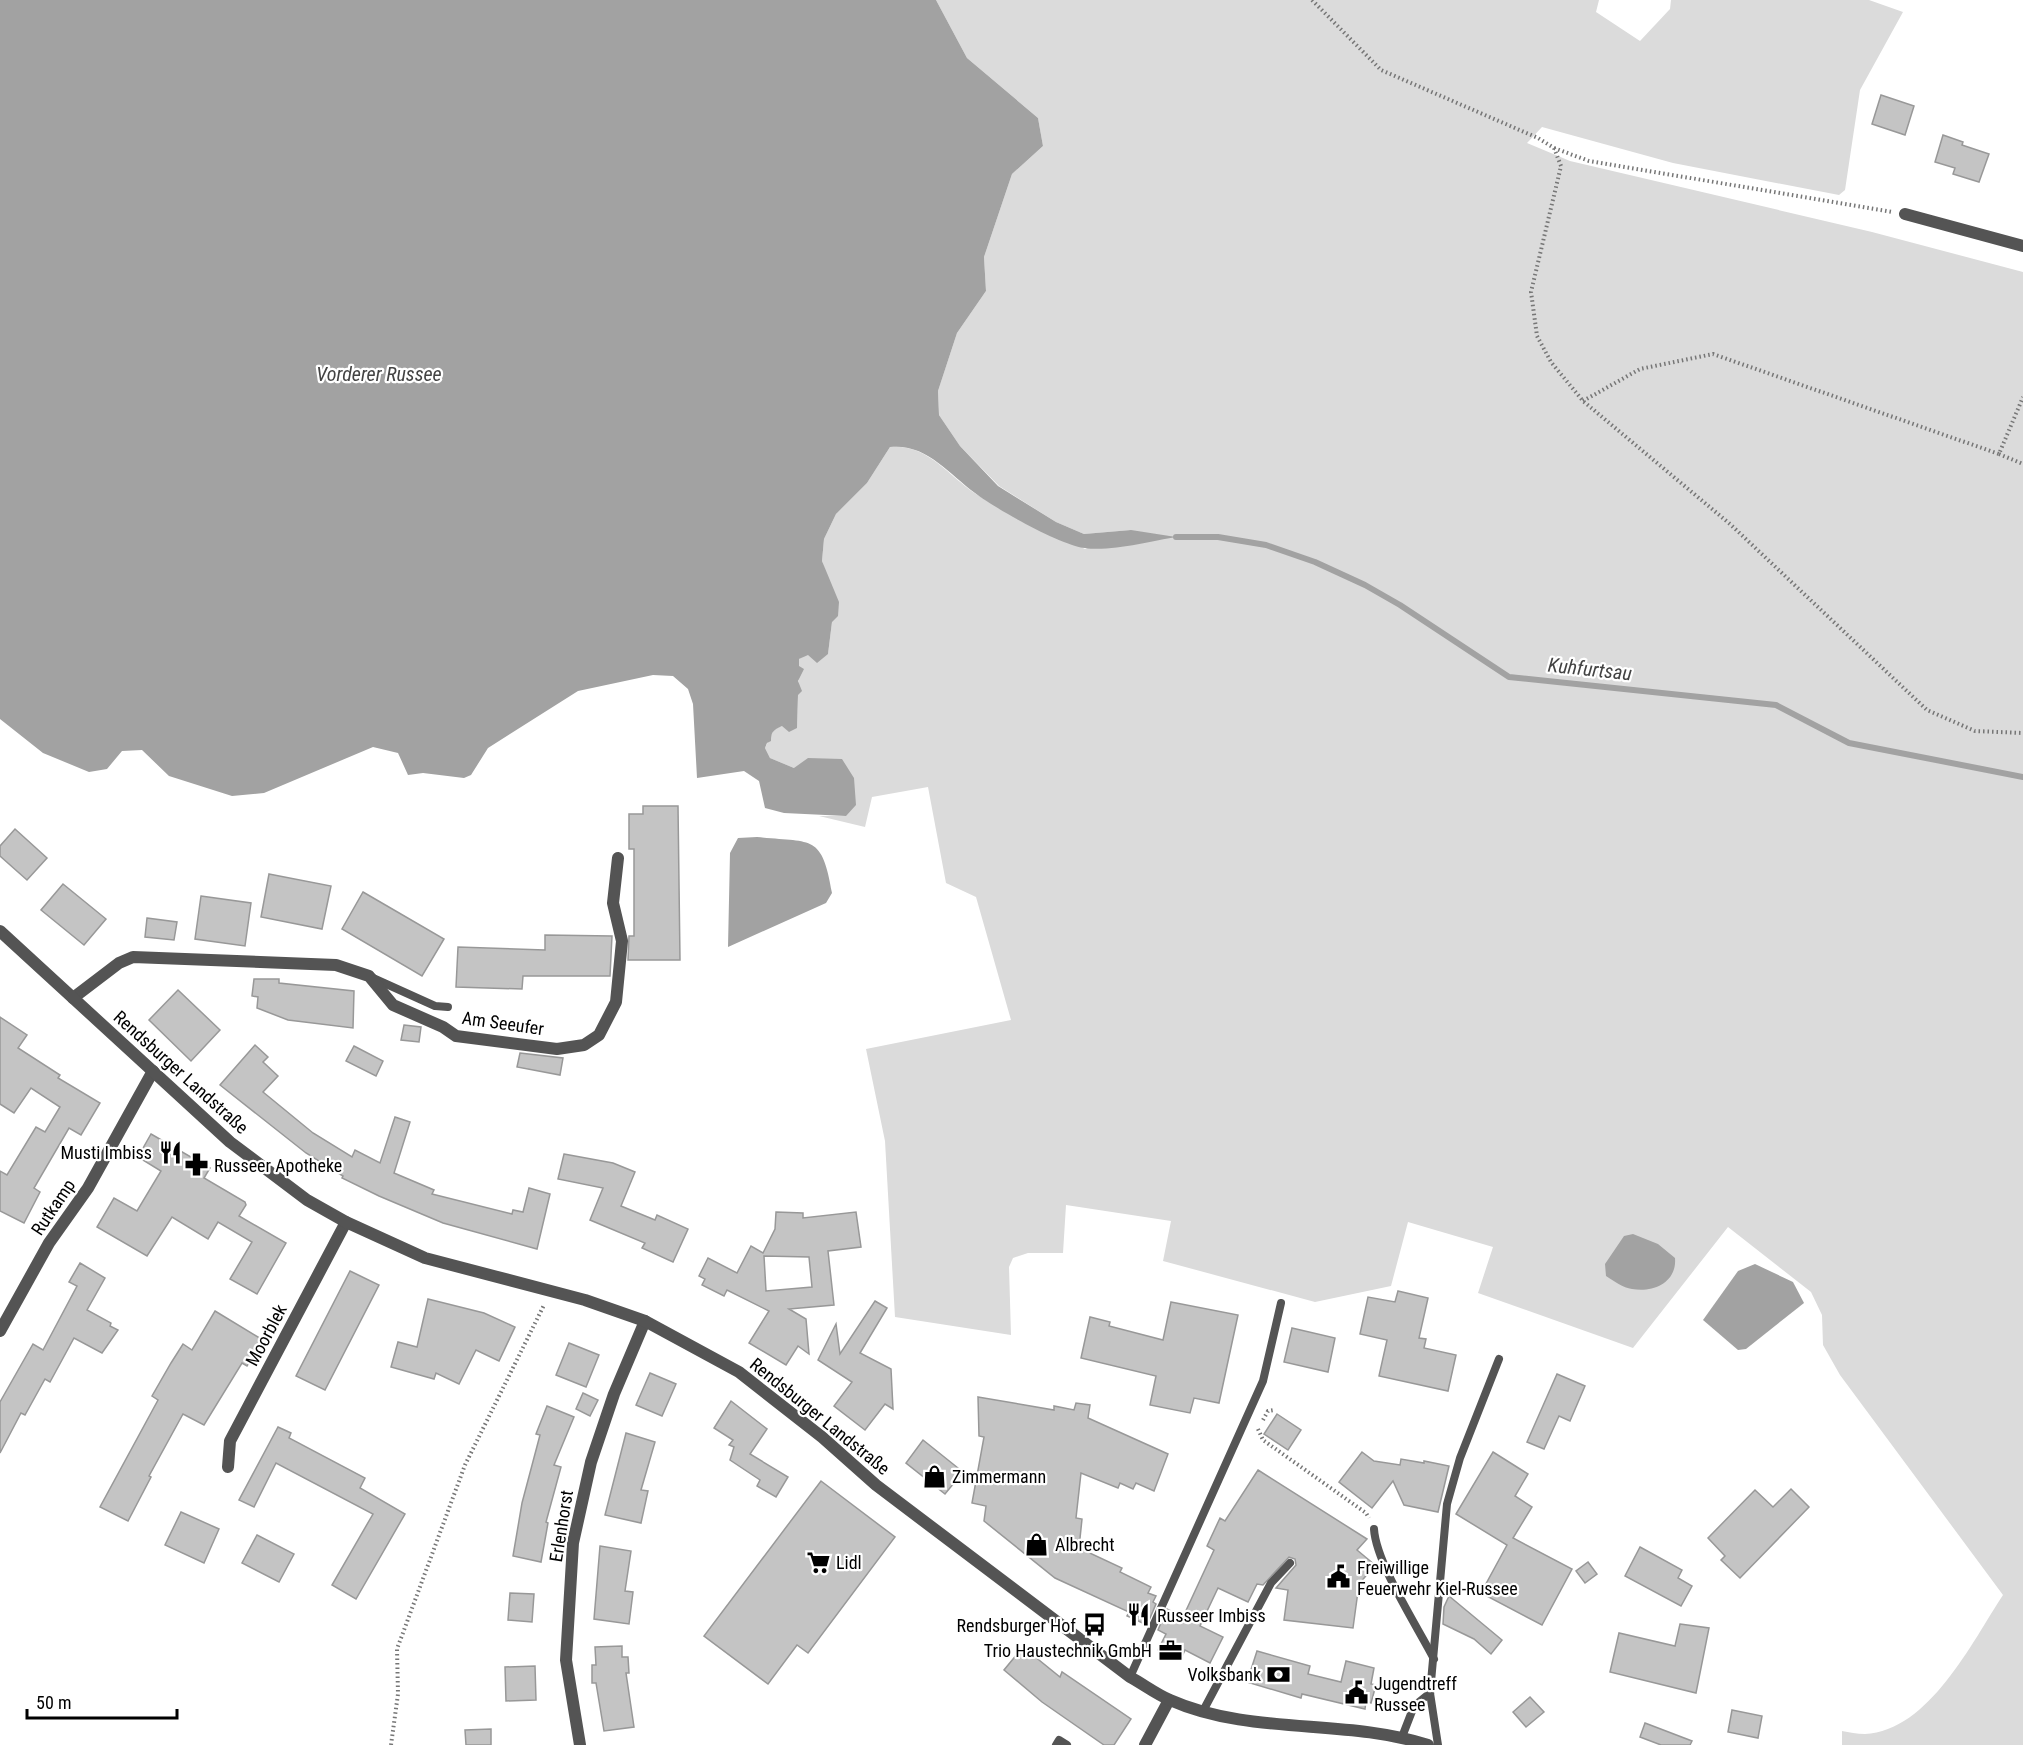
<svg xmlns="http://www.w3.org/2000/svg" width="2023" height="1745" font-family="'Roboto Condensed',sans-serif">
<rect width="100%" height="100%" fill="#fff"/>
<!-- green -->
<path fill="#dbdbdb" d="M 936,0 L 1599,0 L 1596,12 L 1640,41 L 1670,9 L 1671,0 L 1869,0 L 1903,12 L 1860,90 L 1845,190 L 1839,195 L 1673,163 L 1542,127 L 1527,143 L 1570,161 L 1872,232 L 2023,272 L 2023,1745 L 1842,1745 L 1842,1731 C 1849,1732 1857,1734 1865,1734 C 1929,1731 1972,1642 2003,1595 L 1840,1375 L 1823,1345 L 1822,1315 L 1811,1292 L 1728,1227 L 1633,1348 L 1478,1293 L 1493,1247 L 1408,1222 L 1391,1286 L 1315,1302 L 1163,1261 L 1171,1221 L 1066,1205 L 1063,1253 L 1028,1253 L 1013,1258 L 1009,1267 L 1011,1335 L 895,1317 L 885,1141 L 866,1049 L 1011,1020 L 976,897 L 946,883 L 928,787 L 872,797 L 865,827 L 819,816 L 846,816 L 794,768 L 770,758 L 765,748 L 774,729 L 782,726 L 797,728 L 799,659 L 808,654 L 814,657 L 828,654 L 832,622 L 828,579 L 822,561 L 824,539 L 836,514 L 867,483 L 890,447 C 928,444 947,475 976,494 C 1010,516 1050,531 1085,549 L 1131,530 L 1084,534 L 1056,522 L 999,486 L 960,446 L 939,415 L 938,391 L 957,333 L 986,291 L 984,257 L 1012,174 L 1043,146 L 1038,118 L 967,58 Z"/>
<!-- water -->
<g fill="#a2a2a2">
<path d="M 0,0 L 936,0 L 967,58 L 1038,118 L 1043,146 L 1012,174 L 984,257 L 986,291 L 957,333 L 938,391 L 939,415 L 960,446 L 998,486 L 1056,522 L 1084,534 L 1131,530 L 1176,537 C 1152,541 1109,552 1085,548 C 1060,545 996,509 975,493 C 948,473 926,443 890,447 L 867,483 L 836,514 L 824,539 L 822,561 L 839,602 L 838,616 L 832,622 L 828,654 L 817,663 L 808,655 L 799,659 L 799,666 L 804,669 L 798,681 L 802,691 L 798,695 L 797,728 L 789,732 L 782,726 C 773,730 771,732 771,741 L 767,743 L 765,748 L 770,758 L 794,768 L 808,758 L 842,759 L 854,778 L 856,805 L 846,816 L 784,813 L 765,808 L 759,781 L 744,771 L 697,778 L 693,704 L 688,689 L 673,676 L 653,675 L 578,691 L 488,748 L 471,775 L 464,778 L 423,773 L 408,775 L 398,753 L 373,747 L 264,793 L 232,796 L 169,776 L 142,750 L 122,751 L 107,769 L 89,772 L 43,753 L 0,719 Z"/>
<path d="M 757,837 C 812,843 822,833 832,893 L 826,903 L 728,947 L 730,853 L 738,838 Z"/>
<path d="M 1633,1234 L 1658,1244 L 1675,1258 C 1677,1282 1654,1293 1632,1289 C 1623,1288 1614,1281 1606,1276 L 1605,1264 L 1624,1236 Z"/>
<polygon points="1755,1264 1793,1282 1804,1303 1746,1349 1738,1350 1703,1320 1738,1271"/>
</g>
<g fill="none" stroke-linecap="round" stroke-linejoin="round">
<!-- stream -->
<polyline stroke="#a2a2a2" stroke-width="6" points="1176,537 1218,537 1266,545 1315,562 1365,585 1400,605 1509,677 1776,705 1849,743 2023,777"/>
</g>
<!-- building -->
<g fill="#c4c4c4" stroke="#989898" stroke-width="1.5" fill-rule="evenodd">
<polygon points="1881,95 1914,106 1905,135 1872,124"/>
<polygon points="1943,135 1963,142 1962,145 1989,154 1979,182 1953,174 1955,168 1935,162"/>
<polygon points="643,806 678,806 680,960 628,960 629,936 634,936 634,849 629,849 629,814 643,814"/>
<polygon points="15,829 47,858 27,880 0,856 0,846"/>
<polygon points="269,874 331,886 322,929 261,917"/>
<polygon points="63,884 106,919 84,945 41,910"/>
<polygon points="363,892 444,939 422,976 342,929"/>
<polygon points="201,896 251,903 245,946 195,939"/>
<polygon points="147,918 177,922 174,940 145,937"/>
<polygon points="545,935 612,936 610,976 523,976 522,989 456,987 458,947 545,950"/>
<polygon points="254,979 279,979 279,983 354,991 353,1028 288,1020 257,1008 258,997 252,996"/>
<polygon points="178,990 220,1030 191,1061 149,1020"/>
<polygon points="0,1017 27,1035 18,1048 60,1075 58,1078 100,1103 81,1135 69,1128 34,1188 40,1192 24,1223 0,1211 0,1171 7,1175 36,1127 45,1132 60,1107 31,1088 14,1113 0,1104"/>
<polygon points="404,1025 421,1027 419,1042 401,1040"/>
<polygon points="255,1045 268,1057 263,1062 278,1076 263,1092 313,1133 352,1157 355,1150 380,1163 395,1117 410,1122 394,1173 434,1190 432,1194 512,1214 513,1210 523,1212 529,1188 550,1194 537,1249 443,1223 379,1196 342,1178 343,1176 306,1153 220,1085"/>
<polygon points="354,1046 383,1061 376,1076 346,1061"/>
<polygon points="520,1053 563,1058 560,1075 517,1067"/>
<polygon points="151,1134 210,1168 204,1178 245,1202 246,1205 239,1216 286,1243 257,1294 230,1279 252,1242 218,1222 208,1239 172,1217 147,1256 97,1227 114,1198 137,1211 161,1171 138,1157"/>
<polygon points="564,1154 613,1163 635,1172 621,1206 655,1220 657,1215 688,1229 673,1262 642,1248 645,1243 590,1220 603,1188 558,1179"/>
<path d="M 776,1212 L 803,1213 L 803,1218 L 856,1212 L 861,1247 L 828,1251 L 834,1305 L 789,1309 L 806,1319 L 809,1354 L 798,1346 L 786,1365 L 749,1343 L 769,1311 L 727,1290 L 724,1296 L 702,1285 L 705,1279 L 699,1276 L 708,1258 L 737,1273 L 751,1246 L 763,1253 L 775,1229 ZM 764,1256 L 809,1257 L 812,1287 L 766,1291 Z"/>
<polygon points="80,1263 105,1278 87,1310 111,1323 110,1326 118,1330 102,1353 74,1338 50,1382 45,1379 25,1415 21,1413 0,1453 0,1402 33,1344 43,1350 77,1286 69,1282"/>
<polygon points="350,1271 379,1285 325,1390 296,1376"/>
<polygon points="1398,1291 1428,1298 1419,1338 1426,1339 1424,1348 1456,1355 1448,1391 1379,1376 1387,1340 1360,1334 1368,1297 1395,1302"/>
<polygon points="428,1299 484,1313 515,1327 499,1361 476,1350 459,1384 436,1373 434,1379 391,1367 398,1342 417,1347"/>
<polygon points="875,1301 887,1308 860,1353 891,1369 893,1409 885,1404 865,1430 834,1406 852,1382 818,1360 836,1324 840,1354"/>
<polygon points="1171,1302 1238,1315 1219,1403 1194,1398 1190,1413 1150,1405 1156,1376 1081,1358 1090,1317 1110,1322 1109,1326 1163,1340"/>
<polygon points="215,1311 263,1340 247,1366 242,1363 204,1425 183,1414 149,1476 151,1477 128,1521 100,1507 158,1400 152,1396 171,1363 183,1344 192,1350"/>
<polygon points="1292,1328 1335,1338 1328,1372 1284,1362"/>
<polygon points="569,1343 599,1355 586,1387 556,1375"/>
<polygon points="650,1373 676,1384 662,1416 636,1405"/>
<polygon points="1557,1374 1585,1386 1570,1421 1559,1416 1544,1449 1527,1442"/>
<polygon points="583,1393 598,1400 590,1416 576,1409"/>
<polygon points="978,1397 1054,1410 1054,1406 1074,1410 1076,1403 1090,1405 1088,1418 1168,1454 1154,1491 1136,1483 1133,1489 1120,1483 1118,1488 1081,1473 1076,1518 1082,1519 1079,1548 1122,1568 1120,1572 1151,1587 1148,1593 1156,1596 1153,1602 1156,1604 1147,1625 1127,1616 1129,1612 1055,1578 984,1521 986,1506 972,1503 984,1437 979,1436"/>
<polygon points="731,1401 767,1429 750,1454 788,1477 776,1497 757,1486 760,1480 730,1460 734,1447 729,1445 733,1440 714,1428"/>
<polygon points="547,1406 574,1417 554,1465 561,1467 546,1522 548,1523 541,1562 513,1556 522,1503 540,1435 536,1434"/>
<polygon points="1277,1414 1301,1430 1288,1450 1264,1434"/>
<polygon points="278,1427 291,1433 289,1438 365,1478 360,1488 405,1514 356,1599 332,1585 373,1514 276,1463 254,1507 239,1500"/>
<polygon points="626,1433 655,1442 641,1490 648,1491 641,1523 605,1515"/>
<polygon points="923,1440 963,1472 945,1494 906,1463"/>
<polygon points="1362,1452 1374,1461 1400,1465 1401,1459 1424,1463 1424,1461 1449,1466 1438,1512 1404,1505 1393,1481 1372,1508 1339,1482"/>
<polygon points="1493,1452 1528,1474 1515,1496 1532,1507 1513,1538 1572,1569 1542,1625 1481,1593 1507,1545 1456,1514"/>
<polygon points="1258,1470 1367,1539 1357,1550 1375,1565 1359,1584 1353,1628 1284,1620 1288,1590 1276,1588 1296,1565 1295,1559 1289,1557 1263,1585 1257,1584 1248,1602 1218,1588 1200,1626 1223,1637 1210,1663 1185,1650 1180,1661 1158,1650 1166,1634 1158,1630 1167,1609 1183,1617 1214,1550 1207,1546 1220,1518 1225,1521"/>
<polygon points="821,1481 895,1537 808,1653 797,1645 768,1684 704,1636"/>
<polygon points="1791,1489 1809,1507 1740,1578 1721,1560 1725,1556 1708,1538 1755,1490 1773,1507"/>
<polygon points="181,1512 219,1529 204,1563 165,1545"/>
<polygon points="257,1535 294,1554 279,1582 242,1563"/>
<polygon points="600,1546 631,1551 625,1591 633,1592 629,1624 594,1619"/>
<polygon points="1640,1547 1682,1570 1678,1578 1692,1586 1681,1606 1625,1576"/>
<polygon points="1588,1562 1597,1574 1585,1583 1576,1571"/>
<polygon points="510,1593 534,1594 532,1622 508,1620"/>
<polygon points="1449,1596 1502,1640 1491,1654 1474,1639 1443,1624 1444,1607"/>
<polygon points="1680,1624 1709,1628 1696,1693 1610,1672 1619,1633 1675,1646"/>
<polygon points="622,1646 622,1657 628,1657 629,1673 626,1673 634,1727 604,1731 596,1683 592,1683 592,1665 596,1665 595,1647"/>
<polygon points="1023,1647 1060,1677 1062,1672 1131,1719 1114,1745 1104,1745 1042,1702 1004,1670"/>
<polygon points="1257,1651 1310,1666 1308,1674 1341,1682 1346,1661 1374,1668 1371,1684 1376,1685 1371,1703 1366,1701 1365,1709 1302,1694 1301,1698 1247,1682"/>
<polygon points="535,1666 536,1700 506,1701 505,1667"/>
<polygon points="1530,1697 1544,1712 1526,1727 1513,1712"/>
<polygon points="1732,1710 1762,1716 1758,1738 1728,1732"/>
<polygon points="1645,1723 1692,1741 1690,1745 1661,1745 1640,1737"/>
<polygon points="491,1729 491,1745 466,1745 465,1730"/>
</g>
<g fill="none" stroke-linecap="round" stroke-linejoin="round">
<!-- path -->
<g stroke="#767676" stroke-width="4" stroke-dasharray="1.5 3" stroke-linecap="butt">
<polyline points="1312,0 1381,70 1538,138 1554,148 1561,166 1531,292 1537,336 1551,362 1583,401 1730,524 1927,710 1975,731 2023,733"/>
<polyline points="1554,148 1589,161 1893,212"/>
<polyline points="1583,401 1640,369 1713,354 1999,454 2023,397"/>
<polyline points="1999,454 2023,464"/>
<polyline points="1263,1420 1268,1411 1274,1410"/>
<polyline points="1258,1429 1263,1440 1366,1513 1369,1518"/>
<polyline points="391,1745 398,1694 397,1649 465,1465 544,1305"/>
</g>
<!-- service -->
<g stroke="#545454" stroke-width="8">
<polyline points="373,978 435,1006 448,1007"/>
<path d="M 1374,1529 C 1376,1563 1417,1626 1434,1659"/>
<polyline points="1130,1677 1263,1381 1281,1303"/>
<polyline points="1203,1711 1271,1583 1290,1563"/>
<polyline points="1402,1737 1414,1706 1430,1693"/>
<polyline points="1056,1745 1059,1740 1067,1745"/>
<polyline points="1438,1745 1430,1693 1447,1504 1460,1458 1499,1359"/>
</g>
<!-- minor -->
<g stroke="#545454" stroke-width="12">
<polyline points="1905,214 2023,246"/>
<polyline points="73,998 119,963 133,957 336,965 369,976 393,1005 443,1027 456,1036 557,1049 584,1045 599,1035 616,1002 622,941 613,903 618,858"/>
<polyline points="0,1331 49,1243 88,1188 153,1071"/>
<polyline points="228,1467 230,1441 346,1222"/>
<polyline points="580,1745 566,1660 573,1543 591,1462 614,1394 645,1321"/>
<polyline points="1145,1745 1169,1700"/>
</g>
<!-- tertiary -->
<path stroke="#545454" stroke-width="12" d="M 0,931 L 230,1142 L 307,1200 L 346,1222 L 425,1258 L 585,1300 L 645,1321 L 739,1372 L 822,1437 L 876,1485 L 1130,1677 C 1143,1684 1156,1694 1170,1700 C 1251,1736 1345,1718 1428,1745"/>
</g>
<!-- icons -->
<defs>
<symbol id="restaurant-bare" viewBox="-9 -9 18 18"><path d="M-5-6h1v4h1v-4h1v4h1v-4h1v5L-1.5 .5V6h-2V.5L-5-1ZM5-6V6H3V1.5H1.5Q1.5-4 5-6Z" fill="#000" stroke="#fff" stroke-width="2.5" paint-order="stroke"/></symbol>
<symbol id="pharmacy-bare" viewBox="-9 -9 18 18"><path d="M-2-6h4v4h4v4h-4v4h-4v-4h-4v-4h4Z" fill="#000" stroke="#fff" stroke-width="2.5" paint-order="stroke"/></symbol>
<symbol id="shop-bare" viewBox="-9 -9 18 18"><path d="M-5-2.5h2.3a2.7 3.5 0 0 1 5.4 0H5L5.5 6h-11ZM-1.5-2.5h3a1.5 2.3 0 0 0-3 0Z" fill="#000" stroke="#fff" stroke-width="2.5" paint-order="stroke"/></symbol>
<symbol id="supermarket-bare" viewBox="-9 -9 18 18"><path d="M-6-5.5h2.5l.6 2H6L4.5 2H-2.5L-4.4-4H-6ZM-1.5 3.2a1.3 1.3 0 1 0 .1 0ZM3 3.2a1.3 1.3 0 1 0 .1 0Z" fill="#000" stroke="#fff" stroke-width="2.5" paint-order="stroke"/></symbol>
<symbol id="civic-bare" viewBox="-9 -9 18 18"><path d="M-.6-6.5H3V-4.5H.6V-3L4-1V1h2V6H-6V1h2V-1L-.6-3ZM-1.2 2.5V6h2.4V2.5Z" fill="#000" stroke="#fff" stroke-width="2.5" paint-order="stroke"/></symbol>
<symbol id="bus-bare" viewBox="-9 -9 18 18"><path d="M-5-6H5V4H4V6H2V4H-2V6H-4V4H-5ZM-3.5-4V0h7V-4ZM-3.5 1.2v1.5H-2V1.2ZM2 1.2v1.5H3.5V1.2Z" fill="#000" stroke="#fff" stroke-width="2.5" paint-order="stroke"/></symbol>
<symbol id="office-bare" viewBox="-9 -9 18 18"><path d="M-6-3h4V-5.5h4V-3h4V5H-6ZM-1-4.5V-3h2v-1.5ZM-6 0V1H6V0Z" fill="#000" stroke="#fff" stroke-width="2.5" paint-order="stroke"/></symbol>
<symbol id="bank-bare" viewBox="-9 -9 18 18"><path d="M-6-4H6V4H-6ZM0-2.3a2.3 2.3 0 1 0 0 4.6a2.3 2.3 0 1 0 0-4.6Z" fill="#000" stroke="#fff" stroke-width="2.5" paint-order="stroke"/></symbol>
</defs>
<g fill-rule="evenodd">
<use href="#restaurant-bare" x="154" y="1136" width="33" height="33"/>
<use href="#pharmacy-bare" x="180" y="1148" width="33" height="33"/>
<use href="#shop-bare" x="918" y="1460" width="33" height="33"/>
<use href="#shop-bare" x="1020" y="1528" width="33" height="33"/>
<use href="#supermarket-bare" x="802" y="1546" width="33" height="33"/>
<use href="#civic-bare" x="1322" y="1560" width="33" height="33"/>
<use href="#restaurant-bare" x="1122" y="1598" width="33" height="33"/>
<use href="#bus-bare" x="1078" y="1608" width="33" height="33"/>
<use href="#office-bare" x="1154" y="1634" width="33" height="33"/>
<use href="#bank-bare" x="1262" y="1658" width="33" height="33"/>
<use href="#civic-bare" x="1340" y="1676" width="33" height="33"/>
</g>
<g text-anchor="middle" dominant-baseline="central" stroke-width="4.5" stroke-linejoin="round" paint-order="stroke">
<!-- street labels -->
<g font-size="18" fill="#000" stroke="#fff">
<text transform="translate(503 1023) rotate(8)">Am Seeufer</text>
<text transform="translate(181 1072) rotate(42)">Rendsburger Landstraße</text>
<text transform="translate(53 1207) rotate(-56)">Rutkamp</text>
<text transform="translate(266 1335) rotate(-62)">Moorblek</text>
<text transform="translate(820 1416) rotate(39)">Rendsburger Landstraße</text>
<text transform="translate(561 1526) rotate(-81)">Erlenhorst</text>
</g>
<!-- poi labels -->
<g font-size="18" fill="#000" stroke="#fff" text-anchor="start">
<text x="152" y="1152" text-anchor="end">Musti Imbiss</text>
<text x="214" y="1165">Russeer Apotheke</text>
<text x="952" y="1476">Zimmermann</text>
<text x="1055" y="1544">Albrecht</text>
<text x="836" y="1562">Lidl</text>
<text x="1357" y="1567">Freiwillige<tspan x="1357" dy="21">Feuerwehr Kiel-Russee</tspan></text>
<text x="1157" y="1615">Russeer Imbiss</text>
<text x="1076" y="1625" text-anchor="end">Rendsburger Hof</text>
<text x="1152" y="1650" text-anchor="end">Trio Haustechnik GmbH</text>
<text x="1261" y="1674" text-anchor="end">Volksbank</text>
<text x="1374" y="1683">Jugendtreff<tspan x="1374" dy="21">Russee</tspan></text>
</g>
<!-- water labels -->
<g font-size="20" font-style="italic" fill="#434343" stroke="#fff">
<text x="379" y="374">Vorderer Russee</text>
<text transform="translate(1590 669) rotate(6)">Kuhfurtsau</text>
</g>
</g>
<!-- scale -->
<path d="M27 1709v9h150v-9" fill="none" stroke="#000000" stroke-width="3"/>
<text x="36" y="1709" font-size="18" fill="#000000" stroke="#ffffff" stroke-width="4.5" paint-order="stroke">50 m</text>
</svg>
